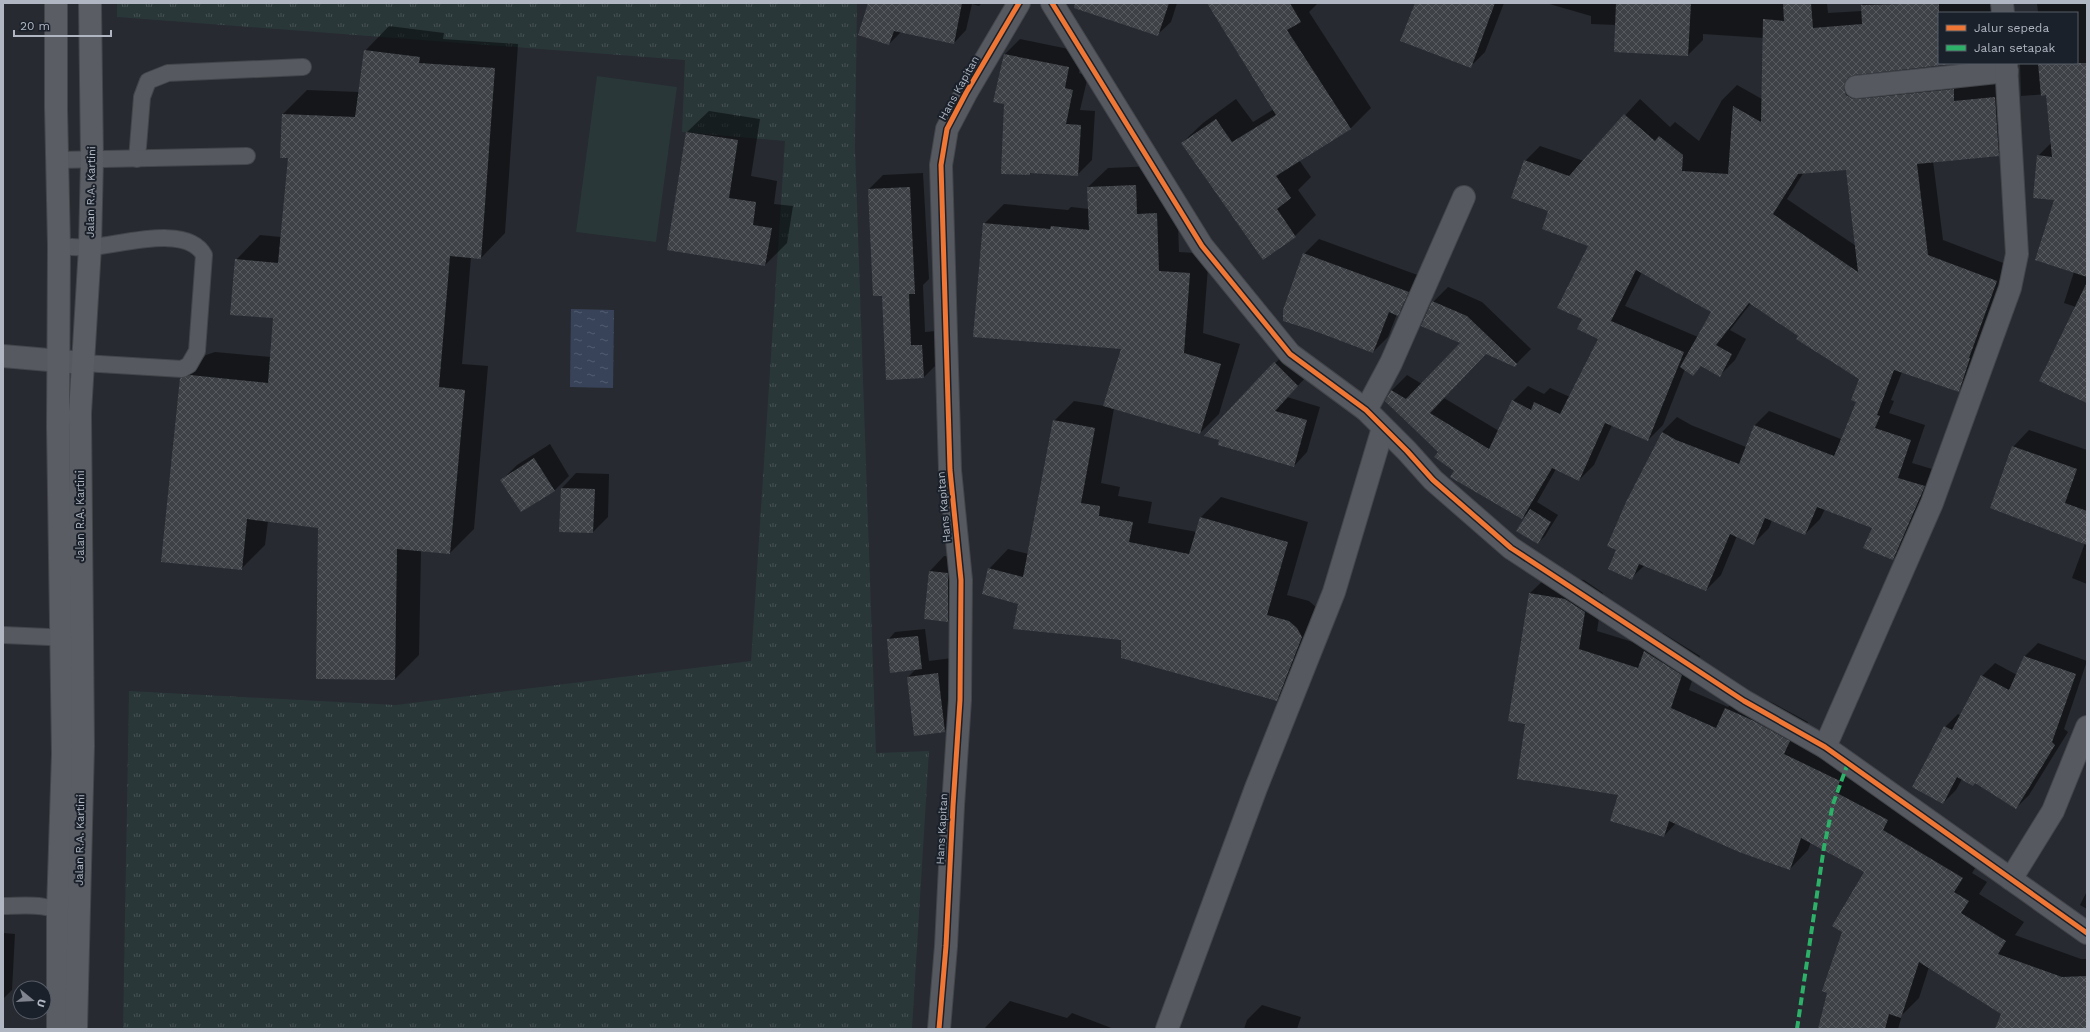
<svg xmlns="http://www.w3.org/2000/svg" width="2090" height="1032" font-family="'Work Sans',sans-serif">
<defs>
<pattern id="grass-tufts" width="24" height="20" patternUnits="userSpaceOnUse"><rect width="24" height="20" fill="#293739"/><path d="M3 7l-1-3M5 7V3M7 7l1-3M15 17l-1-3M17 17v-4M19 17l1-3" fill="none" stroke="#465254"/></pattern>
<pattern id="water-ripples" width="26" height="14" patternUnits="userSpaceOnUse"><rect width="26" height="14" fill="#384359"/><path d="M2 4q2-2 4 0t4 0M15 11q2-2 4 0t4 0" fill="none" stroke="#525c6f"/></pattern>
<pattern id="building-cross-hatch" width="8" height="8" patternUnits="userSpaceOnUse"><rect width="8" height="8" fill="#3e4146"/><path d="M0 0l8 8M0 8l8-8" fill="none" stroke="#575a5f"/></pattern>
</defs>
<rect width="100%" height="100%" fill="#272a31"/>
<!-- grass -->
<polygon fill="url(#grass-tufts)" points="117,3 857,3 855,147 876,753 929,751 912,1029 123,1029 129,691 396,705 751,661 785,141 682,132 685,60 117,17"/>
<!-- pitch -->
<polygon fill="#293739" points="597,76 677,87 656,242 576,232"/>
<!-- water -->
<polygon fill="url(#water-ripples)" points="571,309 614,310 613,388 570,387"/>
<!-- shadow -->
<g fill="#0007" fill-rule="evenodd">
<polygon points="869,3 982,3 979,6 972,4 966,30 954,43 901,32 889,44"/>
<polygon points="1074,3 1177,3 1171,22 1158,34 1115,15"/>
<polygon points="1208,3 1318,3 1309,12 1371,108 1351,128 1299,160 1311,177 1298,190 1316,215 1295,236 1263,259 1182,143 1203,123 1236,99 1253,122 1274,109"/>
<polygon points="1416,3 1504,3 1485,52 1470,67"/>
<path d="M 1546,3 L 1827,3 L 1828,13 L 1862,11 L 1862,5 L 1864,3 L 2001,3 L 2002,13 L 1939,13 L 1939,63 L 1954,63 L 1858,73 L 1861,80 L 2009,70 L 2013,140 L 1998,155 L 1933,161 L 1943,240 L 2011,266 L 1973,376 L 1958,391 L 1902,372 L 1891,400 L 1894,401 L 1889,413 L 1925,425 L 1912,463 L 1939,471 L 1908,544 L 1893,559 L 1873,527 L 1825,509 L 1820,519 L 1805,534 L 1772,520 L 1769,528 L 1754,543 L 1737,536 L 1721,575 L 1706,590 L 1645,565 L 1631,578 L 1662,432 L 1677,417 L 1691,425 L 1746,447 L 1754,426 L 1769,411 L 1841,439 L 1857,401 L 1860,378 L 1751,303 L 1730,330 L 1746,339 L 1735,360 L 1720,375 L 1702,365 L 1693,374 L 1685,369 L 1663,425 L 1648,440 L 1612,425 L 1594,465 L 1579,480 L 1556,469 L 1537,502 L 1558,515 L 1545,536 L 1538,543 L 1529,512 L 1522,518 L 1455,471 L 1439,451 L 1386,401 L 1392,390 L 1407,375 L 1422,384 L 1462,342 L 1433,302 L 1448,287 L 1482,302 L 1531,349 L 1515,365 L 1487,353 L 1444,398 L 1499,431 L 1513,401 L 1528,386 L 1544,394 L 1550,388 L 1570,397 L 1599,339 L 1584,319 L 1589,246 L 1549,210 L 1525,161 L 1540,146 L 1584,161 L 1640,99 L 1670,127 L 1675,122 L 1699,141 L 1722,100 L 1737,85 L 1762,99 L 1764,38 L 1703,34 L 1703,40 L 1688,55 L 1616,25 L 1591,24 L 1591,16 ZM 1847,169 L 1856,246 L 1787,199 L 1804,172 ZM 1642,272 L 1712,311 L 1698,337 L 1625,306 Z"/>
<polygon points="2037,3 2087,3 2087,402 2076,307 2064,303 2074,272 2055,199 2038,156 2052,142 2047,94 2021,96 2020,63 2077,63 2077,13 2038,13"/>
<polygon points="389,26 444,33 443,39 518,44 505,233 481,258 471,257 462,364 488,366 474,529 450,553 421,551 419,655 395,679 319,527 268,521 265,545 241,569 181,379 206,355 215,352 271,357 274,317 236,260 260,235 281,237 289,157 283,114 307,90 359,92 365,51"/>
<polygon points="1020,39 1083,52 1079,73 1088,76 1080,110 1095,111 1092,160 1077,175 1032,172 1030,174 1005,103 994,101 1005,54"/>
<polygon points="709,111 760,119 751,176 777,181 774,204 793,206 787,243 765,265 687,132"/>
<polygon points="1156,166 1156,195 1177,194 1179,252 1209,254 1203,333 1240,344 1219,414 1200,433 1114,408 1101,483 1120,487 1118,496 1152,502 1148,523 1197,532 1201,517 1221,497 1308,522 1287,595 1309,601 1317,608 1297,680 1277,700 1122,639 1019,603 989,569 1008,549 1029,554 1054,421 1074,401 1104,406 1122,348 984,224 1004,204 1068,210 1071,207 1089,209 1088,187 1108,168"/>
<polygon points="923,173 929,279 923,285 925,332 936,331 938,363 924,377 883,295 869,189 883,175"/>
<polygon points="1319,239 1423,277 1413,299 1397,314 1388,337 1373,352 1304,254"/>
<polygon points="1288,350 1311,372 1287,397 1320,407 1307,452 1294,466 1206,435"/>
<polygon points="2029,430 2087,450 2087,584 2072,578 2085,543 2013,447"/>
<polygon points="550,444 569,476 554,491 502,480 517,465"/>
<polygon points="576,473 609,474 608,517 593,532 560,531 562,488"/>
<polygon points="944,556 962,558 963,606 948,621 930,571"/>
<polygon points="1549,575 1584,580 1603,593 1597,631 1649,647 1663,633 1700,656 1689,690 1728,707 1745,690 1773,703 1808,722 1802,735 1981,859 1972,873 1987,882 1979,894 2024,922 2015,935 2081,959 2087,959 2087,1029 1996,1029 2002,1013 1929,967 1919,998 1902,1015 1898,1029 1819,1029 1866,872 1811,842 1808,850 1790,869 1676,823 1664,836 1619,794 1527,723 1530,593"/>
<polygon points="925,629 929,661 952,658 959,716 944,731 908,677 916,669 888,640 895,632"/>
<polygon points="2038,643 2087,661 2064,729 2068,732 2029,795 2016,808 1975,782 1962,779 1956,790 1943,803 1945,727 1958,714 1961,716 1982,676 1995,663 2017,675 2025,656"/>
<polygon points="2087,891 2087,909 2080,905"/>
<polygon points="3,933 15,934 12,990 3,999"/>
<polygon points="1010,1001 1067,1018 1072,1013 1114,1029 984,1029"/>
<polygon points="1262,1005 1301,1017 1297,1029 1244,1029 1247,1020"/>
</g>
<!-- building -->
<g fill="url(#building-cross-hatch)" fill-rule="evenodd">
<polygon points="868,3 962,3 954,44 894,31 889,45 858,35"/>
<polygon points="1075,3 1169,3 1158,36 1074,8"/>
<polygon points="1207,3 1290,3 1301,22 1287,30 1351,129 1276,176 1291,198 1277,209 1296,237 1263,260 1181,143 1216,119 1232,142 1276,115"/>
<polygon points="1415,3 1495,3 1471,68 1400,41"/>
<polygon points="1616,3 1691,3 1688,56 1614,52"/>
<path d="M 1783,3 L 1811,3 L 1813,28 L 1862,24 L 1861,5 L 1939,3 L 1939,63 L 1952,64 L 1855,75 L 1849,77 L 1845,82 L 1844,89 L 1846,95 L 1851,98 L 1857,99 L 1954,89 L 1954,101 L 1995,97 L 1999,156 L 1917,164 L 1928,255 L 1997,281 L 1969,358 L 1970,358 L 1959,392 L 1894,370 L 1877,415 L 1880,416 L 1875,428 L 1911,440 L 1898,478 L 1925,486 L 1893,560 L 1863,548 L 1872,528 L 1817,507 L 1805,535 L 1765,518 L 1754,545 L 1730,534 L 1706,591 L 1639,564 L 1632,580 L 1608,569 L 1616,550 L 1607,546 L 1626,502 L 1662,432 L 1676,440 L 1739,464 L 1754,425 L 1834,456 L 1856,402 L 1851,400 L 1859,379 L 1796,339 L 1798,336 L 1749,303 L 1716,345 L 1732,354 L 1720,377 L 1701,366 L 1693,376 L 1680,367 L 1711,312 L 1636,270 L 1611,321 L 1684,352 L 1648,441 L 1605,423 L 1579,481 L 1552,468 L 1522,519 L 1450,477 L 1454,471 L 1434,457 L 1438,452 L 1385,401 L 1391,390 L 1406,399 L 1460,343 L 1421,326 L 1432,301 L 1467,316 L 1517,364 L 1515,367 L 1486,354 L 1430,413 L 1489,449 L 1512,400 L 1531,410 L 1534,402 L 1560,414 L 1598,339 L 1577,329 L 1582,319 L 1557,308 L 1588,246 L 1542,229 L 1548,211 L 1511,198 L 1524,160 L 1569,176 L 1624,114 L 1655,141 L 1659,136 L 1683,155 L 1682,171 L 1728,174 L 1733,106 L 1761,122 L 1763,19 L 1784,21 ZM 1846,170 L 1858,272 L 1773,214 L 1798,174 Z"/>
<polygon points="364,50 420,57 419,63 495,68 481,259 450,256 439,387 465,390 450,554 397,549 395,680 316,679 318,528 247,519 242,570 161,562 180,378 190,375 268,383 273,318 230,315 235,259 278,263 288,158 280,158 282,114 355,117"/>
<polygon points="1004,54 1069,67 1065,88 1073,90 1066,124 1081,125 1078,176 1030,173 1030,175 1001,174 1004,104 993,102"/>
<polygon points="2038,63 2087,63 2087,277 2035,260 2054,200 2033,198 2037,155 2052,157 2046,95 2041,96"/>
<polygon points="686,132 738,140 729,198 756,202 753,225 772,228 765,266 667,250"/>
<polygon points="1136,185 1137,214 1157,213 1159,271 1190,273 1184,353 1221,364 1200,434 1103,406 1121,349 973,337 983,223 1050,229 1051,226 1089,230 1087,187"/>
<polygon points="910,187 915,294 909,294 911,345 922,345 924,378 886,380 882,296 873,296 868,189"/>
<polygon points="1303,253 1409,292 1398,316 1389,312 1373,353 1312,330 1283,321 1283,310"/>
<polygon points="2087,282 2087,403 2039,381"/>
<polygon points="1274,362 1298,386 1275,411 1307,420 1294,467 1218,445 1219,440 1204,436"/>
<polygon points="1053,420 1095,428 1081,503 1100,506 1099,516 1133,522 1129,542 1189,554 1200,517 1288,542 1267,615 1289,621 1297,628 1302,637 1277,701 1121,658 1121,640 1013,629 1018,604 982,594 988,568 1023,577"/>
<polygon points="2012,446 2077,469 2065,503 2087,511 2087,545 1990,508"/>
<polygon points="534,458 555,491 521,512 500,480"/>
<polygon points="561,488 595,489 593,533 559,532"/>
<polygon points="1530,509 1551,522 1538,544 1516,531"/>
<polygon points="929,571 948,573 948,622 924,619"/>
<polygon points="1529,593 1565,599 1585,612 1579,649 1638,668 1644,651 1682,675 1671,708 1716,728 1725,708 1754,721 1790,741 1784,754 1840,781 1835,792 1888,820 1883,830 1963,878 1954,892 1969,901 1961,913 2006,941 1998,954 2062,977 2087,976 2087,1029 1995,1029 2001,1014 1919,962 1901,1018 1889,1014 1885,1029 1818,1029 1827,993 1822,991 1842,932 1832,926 1864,872 1801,838 1790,870 1739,852 1669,821 1664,837 1610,821 1618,795 1517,779 1525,724 1508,721"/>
<polygon points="918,636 922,669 890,673 887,639"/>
<polygon points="2024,656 2076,674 2052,742 2055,745 2016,809 1975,783 1973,786 1957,777 1943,804 1912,787 1944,726 1952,730 1981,675 2009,690"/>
<polygon points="938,673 945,732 914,736 907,677"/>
</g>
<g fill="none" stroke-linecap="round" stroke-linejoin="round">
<defs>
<g id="service">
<polyline points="137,159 142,97 148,81 168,73 303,67"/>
<polyline points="58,160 247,156"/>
<path d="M 59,246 C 69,247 80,248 90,247 C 118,246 187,223 204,255 L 197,351 L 189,365 L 182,369 L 83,363"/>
<polyline points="3,635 71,638"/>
<path d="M 3,906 C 23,906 50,902 65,916"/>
</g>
<g id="minor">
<polyline points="1052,3 1202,246 1290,354 1366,410 1407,451 1433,480 1511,548 1744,701 1825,747 2087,933"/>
<polyline points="2002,3 2003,13"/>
<polyline points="1856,87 2007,71"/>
<polyline points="3,356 83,363"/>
<polyline points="1366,410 1391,363 1464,197"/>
<polyline points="1825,747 1932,503 2010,288 2017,254 2006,63"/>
<polyline points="2011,879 2053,811 2087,727"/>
<polyline points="1167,1029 1256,788 1334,592 1383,428"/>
</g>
<polyline id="tertiary" points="939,1029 946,946 953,806 960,700 961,580 950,470 941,165 947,129 966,93 1019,3"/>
<g id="secondary">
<polyline points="56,3 56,108 59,246 58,427 63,754 58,909 58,1029"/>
<polyline points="76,1029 83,746 80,413 90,247 92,160 90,3"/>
</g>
</defs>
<!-- service casing -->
<use href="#service" stroke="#42454a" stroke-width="18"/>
<!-- minor casing -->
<use href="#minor" stroke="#42454a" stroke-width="24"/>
<!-- tertiary casing -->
<use href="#tertiary" stroke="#42454a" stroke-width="24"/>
<!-- secondary casing -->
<use href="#secondary" stroke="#42454a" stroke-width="24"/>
<!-- service -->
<use href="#service" stroke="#565960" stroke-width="16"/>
<!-- minor -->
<use href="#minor" stroke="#565960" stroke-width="22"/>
<!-- tertiary -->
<use href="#tertiary" stroke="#565960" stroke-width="22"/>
<!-- secondary -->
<use href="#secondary" stroke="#5a5d64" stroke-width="22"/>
<!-- quiet -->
<polyline stroke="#2db169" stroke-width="4" stroke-dasharray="8 4" stroke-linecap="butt" points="1797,1029 1824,847 1833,804 1848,763"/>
<defs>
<g id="cycleway">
<polyline points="1052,3 1202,246 1290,354 1366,410 1407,451 1433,480 1511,548 1744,701 1825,747 2087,933"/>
<polyline points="939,1029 946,946 953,806 960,700 961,580 950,470 941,165 947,129 966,93 1019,3"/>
</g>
</defs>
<!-- cycleway casing -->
<use href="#cycleway" stroke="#1b212a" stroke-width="8"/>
<!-- cycleway -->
<use href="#cycleway" stroke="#f07635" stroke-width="5"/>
</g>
<g text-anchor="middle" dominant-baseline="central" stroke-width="4" stroke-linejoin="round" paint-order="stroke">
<!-- street labels -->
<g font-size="11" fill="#b0b6c2" stroke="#1b212a">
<text transform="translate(959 88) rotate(-61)">Hans Kapitan</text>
<text transform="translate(91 192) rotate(-89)">Jalan R.A. Kartini</text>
<text transform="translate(944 507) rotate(-95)">Hans Kapitan</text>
<text transform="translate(80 516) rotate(-90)">Jalan R.A. Kartini</text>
<text transform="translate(942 829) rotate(-87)">Hans Kapitan</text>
<text transform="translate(80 840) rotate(-89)">Jalan R.A. Kartini</text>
</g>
</g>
<!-- border -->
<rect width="2090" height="1032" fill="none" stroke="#b0b6c2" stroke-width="8"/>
<!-- legend -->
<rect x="1938" y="12" width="140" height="52" fill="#1b212a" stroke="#575d67"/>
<rect x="1946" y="25" width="20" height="6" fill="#f07635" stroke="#575d67"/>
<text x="1974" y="32" font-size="12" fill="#b0b6c2">Jalur sepeda</text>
<rect x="1946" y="45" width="20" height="6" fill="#2db169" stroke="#575d67"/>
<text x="1974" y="52" font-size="12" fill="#b0b6c2">Jalan setapak</text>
<!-- north arrow -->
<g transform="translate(32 1000) rotate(108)"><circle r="19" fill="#1b212a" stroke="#575d67"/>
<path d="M0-3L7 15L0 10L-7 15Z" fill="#80858f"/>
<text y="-6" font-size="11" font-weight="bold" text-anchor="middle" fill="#b0b6c2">U</text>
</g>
<!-- scale -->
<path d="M14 30v6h97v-6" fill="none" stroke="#b0b6c2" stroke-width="2"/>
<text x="20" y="30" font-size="12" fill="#b0b6c2" stroke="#1b212a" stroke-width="3" paint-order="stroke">20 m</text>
</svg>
